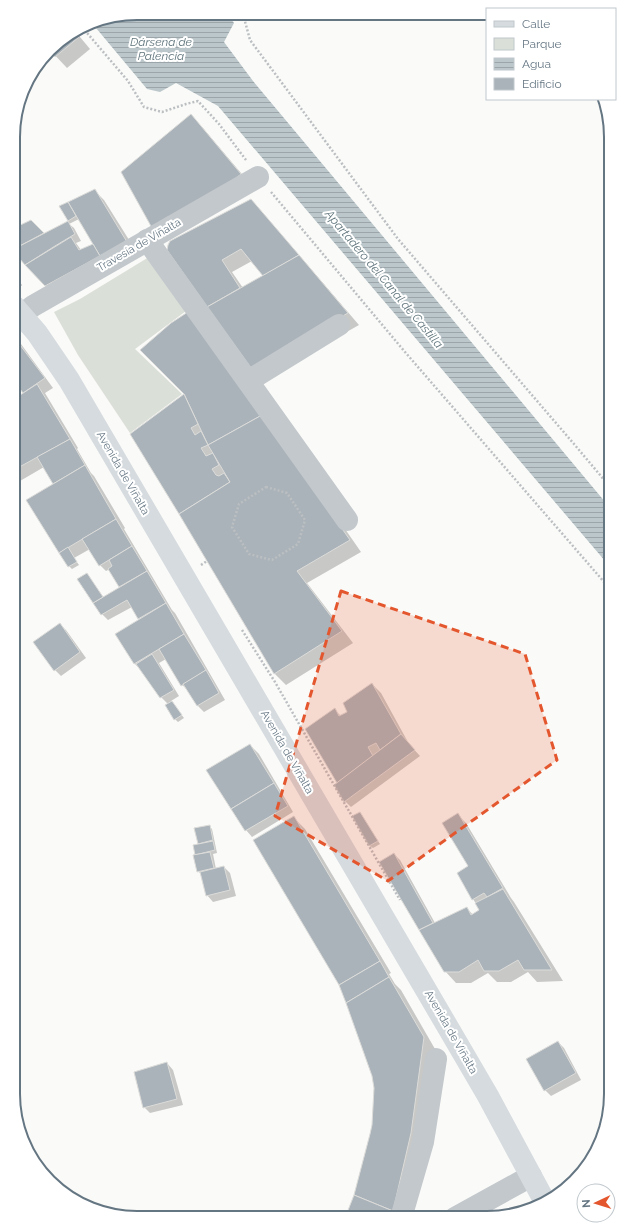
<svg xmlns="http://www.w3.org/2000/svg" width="624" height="1231" font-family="Raleway,sans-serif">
<defs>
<pattern id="water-rules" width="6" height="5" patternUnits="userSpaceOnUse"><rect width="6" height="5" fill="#bbc7cb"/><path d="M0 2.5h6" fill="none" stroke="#9ca6aa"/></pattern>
</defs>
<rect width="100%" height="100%" fill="#fafaf8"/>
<!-- park -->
<polygon fill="#dadfd7" points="149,257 186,311 135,349 182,394 130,433 78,355 54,312 80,299"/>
<!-- water -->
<polygon fill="url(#water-rules)" points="137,13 227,14 234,23 224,42 253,81 611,509 611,568 218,106 176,83 160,92 147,89 91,22"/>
<!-- shadow -->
<g fill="#0003" fill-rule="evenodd">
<polygon points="75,31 90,49 67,68 50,50 55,44"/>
<polygon points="202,127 252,186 165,239"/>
<path d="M 95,191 L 104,200 L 136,251 L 52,292 L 14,251 L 14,229 L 31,221 L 44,234 L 69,221 L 61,207 ZM 79,219 L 96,248 L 81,250 L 76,243 L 81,241 L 74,228 L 69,224 Z"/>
<path d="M 251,200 L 262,212 L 359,325 L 263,379 L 251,367 L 169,253 ZM 252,261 L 264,276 L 243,288 L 232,272 Z"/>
<polygon points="202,323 361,552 307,583 353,643 286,685 275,674 180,514 131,435 185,394"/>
<polygon points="14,337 21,344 53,388 45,393 78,448 77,449 91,473 94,476 125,528 124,529 172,610 175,613 225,700 204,712 198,706 189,691 182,685 166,659 159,663 179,696 171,701 184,718 178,722 175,719 168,704 161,697 141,670 135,664 117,634 140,620 132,607 108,620 102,614 93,602 87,574 104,598 121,588 110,569 106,571 100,565 90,549 74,558 79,565 72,569 69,566 55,484 44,467 20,481 14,475 14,399 14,400 24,393 16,382 14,384"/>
<polygon points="59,624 66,630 86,658 61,676 55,670"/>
<polygon points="372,684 381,693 409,744 420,756 351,807 345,801 338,783 335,710 341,716 349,712"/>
<polygon points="250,745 259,754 293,812 252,837 246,830"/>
<polygon points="360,814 380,844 373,848 370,846 354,816"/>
<polygon points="457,814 466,823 511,898 514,902 563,981 537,982 528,972 511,982 497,982 488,973 471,983 456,983 445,971 380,863 394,854 400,860 435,923 467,908 473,915 480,910 473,899 469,866"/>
<polygon points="294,818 305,829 391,973 389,974 395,984 401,990 435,1049 405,1218 346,1218 355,1196 373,1125 375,1088 373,1076"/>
<polygon points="209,826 212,829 217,853 213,854 216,869 224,867 230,873 236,896 213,902 207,895 201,874 198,871 199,845 196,829"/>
<polygon points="558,1042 564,1048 581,1080 551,1096 545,1090"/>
<polygon points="167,1063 173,1070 183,1105 150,1113 144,1107"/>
</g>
<!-- building -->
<g fill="#aab3b9" stroke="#dcdcda">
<polygon points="75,31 79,37 55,57 50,51 55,44"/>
<polygon points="191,114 241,174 218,193 152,228 121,172"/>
<polygon points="95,189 127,242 100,256 68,202"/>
<polygon points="251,199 299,255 263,276 241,249 222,260 240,288 207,307 167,250 168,245 170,241"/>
<polygon points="68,202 76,216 68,221 59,206"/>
<polygon points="31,220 44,233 14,249 14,228"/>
<polygon points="68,221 75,234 55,246 25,265 14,252 14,249"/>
<polygon points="71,237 79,250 93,244 100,256 45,286 25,265"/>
<polygon points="299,255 348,313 251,368 207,307"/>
<polygon points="191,310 262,415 208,445 184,394 140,350 171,323"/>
<polygon points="14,337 45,378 23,393 14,381"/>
<polygon points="37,384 70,439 14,470 14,399"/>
<polygon points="184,394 198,424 191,428 195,435 201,431 208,445 201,448 206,456 213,453 219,465 212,469 216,475 219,476 224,473 230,482 179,514 130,434"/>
<polygon points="262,415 350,540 297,571 342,631 274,674 179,514 230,482 208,445"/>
<polygon points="70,439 85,465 53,484 37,457"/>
<polygon points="85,465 116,519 59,553 26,500"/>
<polygon points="116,519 132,546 99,566 82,539"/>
<polygon points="132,546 147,571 119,587 108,569 112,566 109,560"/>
<polygon points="68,547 77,562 68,567 59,553"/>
<polygon points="147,571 166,603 138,619 127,600 101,615 93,603"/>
<polygon points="87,573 103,597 93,603 77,579"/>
<polygon points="166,603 184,634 134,664 115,634"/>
<polygon points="60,623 80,652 54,671 33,642"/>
<polygon points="184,634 206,670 181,686 159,649"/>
<polygon points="152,654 174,690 160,698 136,664"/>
<polygon points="206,670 219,693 197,706 183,684"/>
<polygon points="372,683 401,734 380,750 376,743 368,747 373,756 337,783 305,729 335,708 339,716 347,712 343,703"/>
<polygon points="172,701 182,715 174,720 165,705"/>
<polygon points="401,734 415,750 344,802 334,785"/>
<polygon points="250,744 274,783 231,809 206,770"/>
<polygon points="274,783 288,806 245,831 231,809"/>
<polygon points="360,812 378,841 369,846 352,816"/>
<polygon points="458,813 503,888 487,897 484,893 472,900 457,873 468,866 442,823"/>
<polygon points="294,816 380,961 339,985 253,840"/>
<polygon points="210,825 213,840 198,844 194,828"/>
<polygon points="213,841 215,850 195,855 193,845"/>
<polygon points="210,852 214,868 197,872 193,855"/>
<polygon points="394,853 433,923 419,930 379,862"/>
<polygon points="224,866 230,890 206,896 200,872"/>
<polygon points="503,889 552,970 524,970 518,960 499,971 484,971 478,960 459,972 444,972 419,930 467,907 471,915 479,910 475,903"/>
<polygon points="380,961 389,977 346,1003 339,985"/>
<polygon points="389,977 424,1037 411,1133 393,1211 354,1195 370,1134 372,1125 374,1088 372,1076 346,1003"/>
<polygon points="558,1041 576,1073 544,1091 526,1059"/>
<polygon points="167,1062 177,1099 143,1108 134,1072"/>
<polygon points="354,1195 393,1211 390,1218 345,1218"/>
</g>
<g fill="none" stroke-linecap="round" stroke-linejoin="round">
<!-- path -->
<g stroke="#bbbfc2" stroke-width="2.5" stroke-dasharray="2 2" stroke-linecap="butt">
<polyline points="243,14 250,40 398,239 574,444 611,488"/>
<polyline points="82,27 128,81 144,107 162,112 186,104 198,101 219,124 246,160"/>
<polyline points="271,192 405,352 611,590"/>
<polyline points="14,274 21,286"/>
<polygon points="266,487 287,493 305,520 298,544 272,560 249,554 232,527 239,504"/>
<polyline points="201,565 207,561"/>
<polyline points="242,630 275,682 400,900"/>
</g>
<!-- minor -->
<g stroke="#c3c8cc" stroke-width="22">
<polyline points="147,240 347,520"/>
<polyline points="21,315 33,306 258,177"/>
<polyline points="248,381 339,325"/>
<polyline points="401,1218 423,1142 436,1059"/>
<polyline points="455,1218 531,1176"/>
</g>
<!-- major -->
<polyline stroke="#d6dbdf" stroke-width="22" points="14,306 17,310 37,333 69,380 453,1036 488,1096 545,1202"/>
</g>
<!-- marked area -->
<path fill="#e4572e" fill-opacity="0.2" stroke="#e4572e" stroke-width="3" stroke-dasharray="8 5" stroke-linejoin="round" d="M 341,591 L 525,654 L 557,760 L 388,881 L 275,816 Z"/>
<g text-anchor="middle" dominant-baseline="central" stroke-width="4" stroke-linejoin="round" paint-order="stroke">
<!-- street labels -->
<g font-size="11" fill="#657683" stroke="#fff">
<text transform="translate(139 245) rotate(-30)">Travesía de Viñalta</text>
<text transform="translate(123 473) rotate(60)">Avenida de Viñalta</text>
<text transform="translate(287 752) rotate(60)">Avenida de Viñalta</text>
<text transform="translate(451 1032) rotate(60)">Avenida de Viñalta</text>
</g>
<!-- water labels -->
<g font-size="12" font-style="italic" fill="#60757c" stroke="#fff">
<text x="161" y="42">Dársena de<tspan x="161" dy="14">Palencia</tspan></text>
<text transform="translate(384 279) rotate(50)">Apartadero del Canal de Castilla</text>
</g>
</g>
<!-- crop -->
<path d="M0 0H624V1231H0ZM137 20H487A117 117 0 0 1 604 137V1094A117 117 0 0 1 487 1211H137A117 117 0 0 1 20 1094V137A117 117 0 0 1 137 20Z" fill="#fff" fill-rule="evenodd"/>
<path fill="none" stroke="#657683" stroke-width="2" d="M137 20H487A117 117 0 0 1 604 137V1094A117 117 0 0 1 487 1211H137A117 117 0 0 1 20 1094V137A117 117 0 0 1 137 20Z"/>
<!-- legend -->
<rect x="486" y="8" width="130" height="92" fill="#ffffff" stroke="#c1c8cd"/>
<rect x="494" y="21" width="20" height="6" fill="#d6dbdf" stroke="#c1c8cd"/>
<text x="522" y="28" font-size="12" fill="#657683">Calle</text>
<rect x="494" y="38" width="20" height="12" fill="#dadfd7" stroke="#c1c8cd"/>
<text x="522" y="48" font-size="12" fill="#657683">Parque</text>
<rect x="494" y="58" width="20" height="12" fill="url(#water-rules)" stroke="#c1c8cd"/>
<text x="522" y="68" font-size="12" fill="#657683">Agua</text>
<rect x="494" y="78" width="20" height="12" fill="#aab3b9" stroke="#c1c8cd"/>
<text x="522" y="88" font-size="12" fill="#657683">Edificio</text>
<!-- north arrow -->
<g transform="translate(596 1203) rotate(266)"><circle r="19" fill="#ffffff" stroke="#c1c8cd"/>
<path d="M0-3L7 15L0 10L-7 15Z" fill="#e4572e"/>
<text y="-6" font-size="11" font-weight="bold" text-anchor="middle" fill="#657683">N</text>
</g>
</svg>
